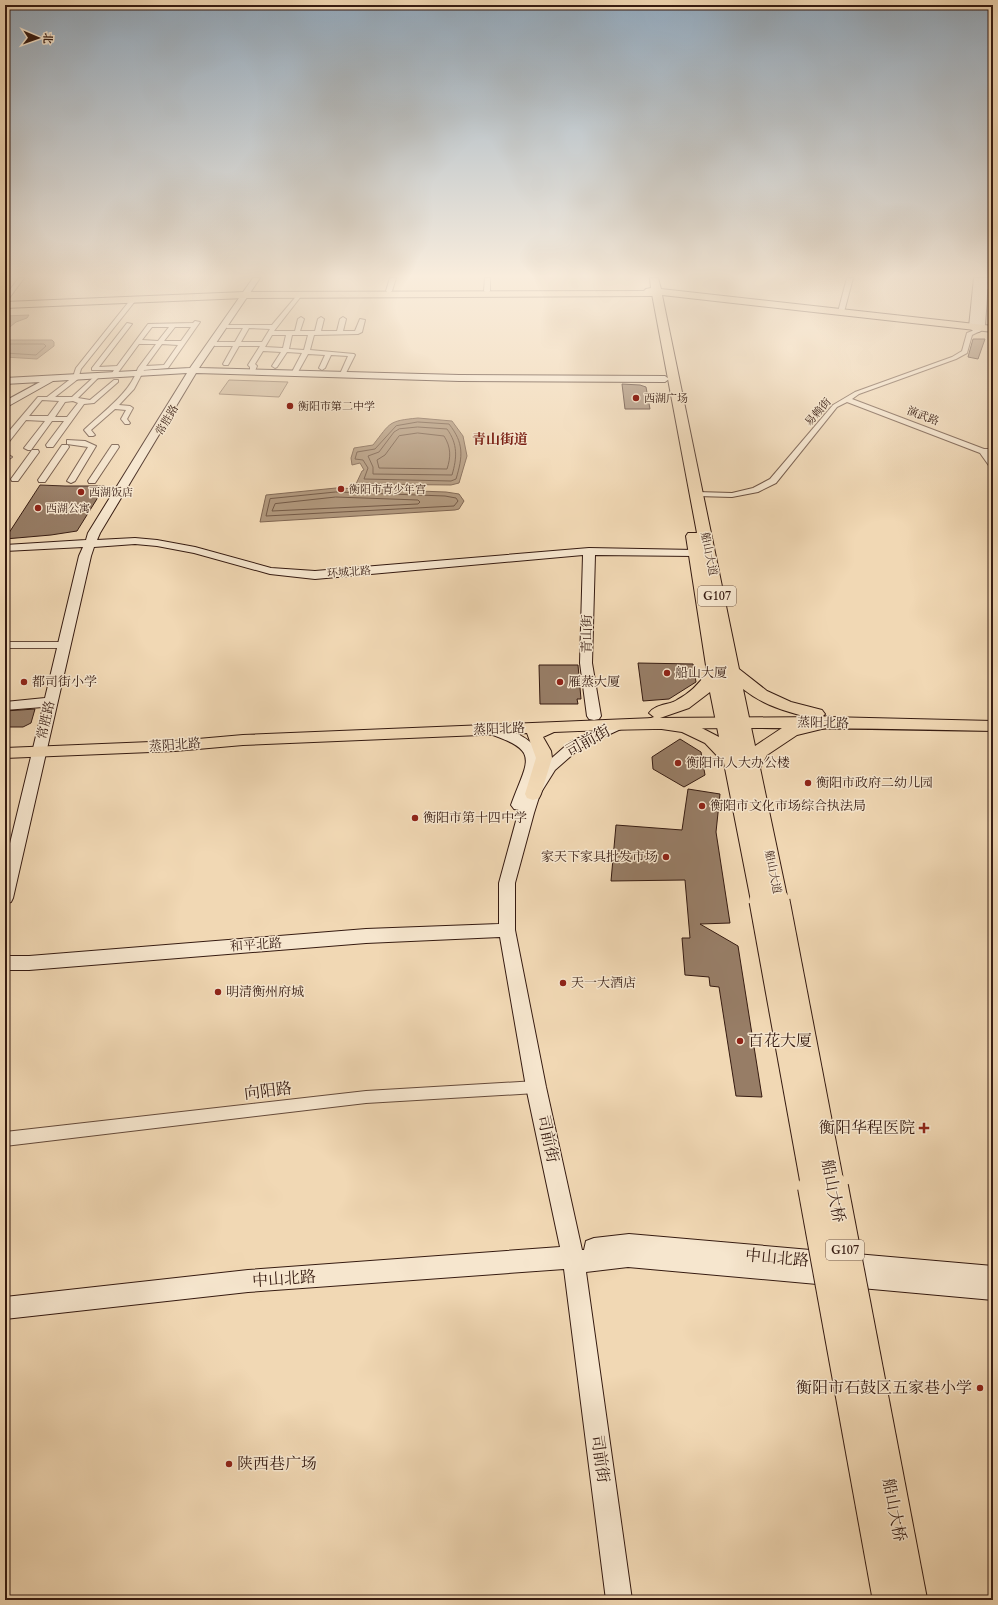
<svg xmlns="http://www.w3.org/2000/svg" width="998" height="1605" font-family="Cardo,'Noto Serif SC',serif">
<rect width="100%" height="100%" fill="#f1d8b4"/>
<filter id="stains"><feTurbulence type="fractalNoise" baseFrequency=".005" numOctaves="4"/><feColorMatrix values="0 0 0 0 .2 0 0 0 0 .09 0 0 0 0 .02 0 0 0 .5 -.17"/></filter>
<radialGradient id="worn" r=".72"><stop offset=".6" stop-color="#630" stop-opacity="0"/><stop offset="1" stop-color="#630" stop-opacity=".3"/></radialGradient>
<!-- green -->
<polygon fill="#d1b898" stroke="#846a54" points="229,380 288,382 279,397 219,394"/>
<!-- water -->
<g fill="#b1987d" stroke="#806652">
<polygon points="29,315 27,318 16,322 5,331 5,316"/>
<polygon points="5,340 52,340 54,342 54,346 37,359 5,357"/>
<path d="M 418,418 L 452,421 L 463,436 L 467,456 L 459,483 L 451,485 L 356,484 L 362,471 L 364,470 L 360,463 L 352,465 L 351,458 L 354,448 L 373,445 C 391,422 388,421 418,418 Z"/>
<polygon points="336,488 446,492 459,494 464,501 459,509 455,510 260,522 266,495"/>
</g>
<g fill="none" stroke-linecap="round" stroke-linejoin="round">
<!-- shore -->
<g stroke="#745a47" stroke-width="1">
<polyline points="5,344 44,344 46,346 36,355 5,353"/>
<path d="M 418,422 L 449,424 C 464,443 463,456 456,479 L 451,481 L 364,479 L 368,468 L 363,460 L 355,459 L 357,452 L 375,449 L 396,426 Z"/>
<path d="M 418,427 L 447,429 C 458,444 457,458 452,475 L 373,474 L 373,467 L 368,456 L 379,452 L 394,432 L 399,429 Z"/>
<path d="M 418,433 L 444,436 C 451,447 451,457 447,469 L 379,468 L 377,460 L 385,455 L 399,436 Z"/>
<polygon points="336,492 445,496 456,498 458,501 454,506 266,516 270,499"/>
<polygon points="336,497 418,500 420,502 418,504 272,511 275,504"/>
</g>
</g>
<!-- building -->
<g fill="#977d66" stroke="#361b11">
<polygon points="973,339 985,339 978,359 968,357"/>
<polygon points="622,384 640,385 646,387 650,409 625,409"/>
<polygon points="40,485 65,486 105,486 77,531 51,535 5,539"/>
<polygon points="638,663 693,664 696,682 669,699 643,701"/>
<polygon points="539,665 578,665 581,699 577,699 578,704 540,704"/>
<polygon points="35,709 31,723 23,727 5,727 5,711"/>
<polygon points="680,739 701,752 705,775 684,787 653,769 652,757"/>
<polygon points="688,789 720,794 716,832 730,923 700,924 738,946 762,1097 736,1096 719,987 710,986 709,977 685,975 682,938 690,938 685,880 611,881 616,825 682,830"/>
</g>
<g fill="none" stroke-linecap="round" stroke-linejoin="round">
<defs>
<g id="street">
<polygon points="19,278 24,278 7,301 5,302 5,296"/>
<polygon points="390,278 396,278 392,291 389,293 386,291"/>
<polygon points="485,278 490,278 490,291 487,293 484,291"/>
<polygon points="847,278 853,278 844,312 841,314 838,312"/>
<polygon points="993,282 993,286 983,291 980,289"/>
<path d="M 299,293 L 302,295 L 274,331 L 295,331 L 298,319 L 301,317 L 304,319 L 300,331 L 315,331 L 318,319 L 321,317 L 324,319 L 321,331 L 337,331 L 340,319 L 343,317 L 346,319 L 343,331 L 355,331 L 360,319 L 365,320 L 362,332 L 358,334 L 314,335 L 310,350 L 354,354 L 355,355 L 345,375 L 340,374 L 348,356 L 331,355 L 325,368 L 322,370 L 319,368 L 325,355 L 308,354 L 298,372 L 295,374 L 292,372 L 302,353 L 287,352 L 277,367 L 275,368 L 272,366 L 281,352 L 263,351 L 255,364 L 257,366 L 255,371 L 250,372 L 250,367 L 248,365 L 260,346 L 239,346 L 228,365 L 224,365 L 223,364 L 233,346 L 215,346 L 212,344 L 215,342 L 235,342 L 243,328 L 227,328 L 224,326 L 225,325 L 272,325 ZM 249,328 L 270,329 L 262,342 L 241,342 ZM 272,335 L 286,335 L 283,348 L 265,347 ZM 292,335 L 308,335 L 304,350 L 289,349 Z"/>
<path d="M 131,299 L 136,300 L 81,369 L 78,379 L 55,397 L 72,397 L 97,374 L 100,376 L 78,398 L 90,400 L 114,380 L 118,380 L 118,382 L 94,403 L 84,404 L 53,447 L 47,447 L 46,445 L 64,421 L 52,421 L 31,450 L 28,450 L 24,448 L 45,421 L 26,420 L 8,443 L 5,443 L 5,436 L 38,397 L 47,397 L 73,377 L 76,368 ZM 42,400 L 59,401 L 48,416 L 29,416 ZM 73,401 L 78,403 L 67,417 L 55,417 L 65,402 Z"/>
<path d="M 195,321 L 200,322 L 168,368 L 144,370 L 134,389 L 119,405 L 130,406 L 133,408 L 127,419 L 130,423 L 129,424 L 125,424 L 121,419 L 126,410 L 115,409 L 91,430 L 95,435 L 93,436 L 89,436 L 84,430 L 85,429 C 105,410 130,393 138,368 L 156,344 L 139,344 L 117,374 L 113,374 L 112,373 L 114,370 L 92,370 L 92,368 L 127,323 L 132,324 L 99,367 L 117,366 L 148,324 L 193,323 ZM 152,327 L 169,327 L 158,341 L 142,340 ZM 175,327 L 191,327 L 181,341 L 164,341 ZM 162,344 L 178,345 L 164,365 L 146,366 Z"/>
<polygon points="977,329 980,331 972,335 967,353 956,359 859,394 852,399 984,449 993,449 993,453 988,453 993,460 993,467 990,467 980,453 847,402 837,407 776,483 758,492 732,497 697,496 693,494 697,492 732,493 753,488 770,479 833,405 855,392 952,357 962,351 967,333"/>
<polygon points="67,440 85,441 96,446 75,481 71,483 67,481 88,447 67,444"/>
<polygon points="62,445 68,445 69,447 45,482 39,482 38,480"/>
<polygon points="112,445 118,445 119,447 95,483 89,483 88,481"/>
<polygon points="32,450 38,450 39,452 18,481 12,481 11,479"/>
<polygon points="5,455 8,455 12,457 5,462"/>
<polygon points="5,642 63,642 68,645 63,648 5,648"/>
<polygon points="536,1081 541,1083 543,1087 541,1091 536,1093 366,1103 5,1146 5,1132 366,1091"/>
</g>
<g id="secondary">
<polygon points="253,278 260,278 199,368 459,375 665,376 669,379 665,382 459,381 196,373 100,533 97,540 135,538 157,540 195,547 271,568 315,571 589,548 695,550 699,551 701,553 699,555 695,556 595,555 592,663 601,716 599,719 594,720 589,719 587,716 580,663 583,555 315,579 270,574 194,553 157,546 135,544 94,547 91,556 13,898 11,902 5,904 5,864 43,707 5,710 5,702 45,698 79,556 83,547 5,551 5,545 86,540 88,533 187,373 53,381 5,408 5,401 40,382 5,384 5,378 190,368"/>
<path d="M 974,278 L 988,278 L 985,327 C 979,334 975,334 969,327 Z"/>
<path d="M 618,720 L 623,722 L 625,725 L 623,728 L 580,748 L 555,770 L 540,794 L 534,813 L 515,883 L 515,930 L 546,1087 L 582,1250 L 584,1250 L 586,1241 L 594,1238 L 629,1234 L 993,1266 L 993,1300 L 628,1267 L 586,1272 L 632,1600 L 606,1600 L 564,1269 L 248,1292 L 5,1319 L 5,1297 L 248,1270 L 560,1247 L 526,1087 L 500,937 L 366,943 L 29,970 L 5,970 L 5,956 L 29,956 L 366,929 L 499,924 L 499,883 L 519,810 L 514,809 L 511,805 C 528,758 542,751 484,732 L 482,729 L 484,726 C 491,724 498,727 505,729 C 526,736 546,748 539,773 L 545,764 L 570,742 Z"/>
</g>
<g id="primary">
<polygon points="650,291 654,294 653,296 245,298 5,308 5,302 245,292"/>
<path d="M 828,717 L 993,721 L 993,731 C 846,728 700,726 554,732 L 543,737 L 551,751 L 552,758 L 541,794 L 539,798 L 533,800 L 527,798 L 525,794 L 536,758 L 527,733 L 243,745 L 175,751 L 5,758 L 5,748 L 175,741 L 243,735 L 654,718 Z"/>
</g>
<path id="highway" d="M 650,278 L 658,278 L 661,289 L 993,326 L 993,332 L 662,295 L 739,669 L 767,691 L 791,702 L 822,710 L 825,714 L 822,717 L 828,716 L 834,718 L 837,722 L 834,726 L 797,735 L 767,755 L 760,768 L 788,901 L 785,907 L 778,909 L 771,907 L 770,905 L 768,907 L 761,909 L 754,907 L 751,901 L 724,763 L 705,743 L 682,732 L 648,727 L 645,723 L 648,719 L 654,717 L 649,713 C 655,704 669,705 677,700 C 690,693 699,684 707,672 L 686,536 L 688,533 L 697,533 L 652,294 L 646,293 L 644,291 L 646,289 L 651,288 ZM 743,689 C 764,706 788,712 814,719 L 785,726 L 755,746 ZM 710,692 L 719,737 L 692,723 L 660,718 L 689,708 Z"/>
</defs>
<!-- street casing -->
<use href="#street" stroke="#654a3a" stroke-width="2"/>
<!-- secondary casing -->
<use href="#secondary" stroke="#361b11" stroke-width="2"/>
<!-- primary casing -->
<use href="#primary" stroke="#361b11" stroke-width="2"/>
<!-- highway casing -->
<use href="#highway" stroke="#361b11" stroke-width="2"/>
<!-- street -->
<use href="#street" fill="#f6e6ce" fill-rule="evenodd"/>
<!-- secondary -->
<use href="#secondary" fill="#f6e6ce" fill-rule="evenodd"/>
<!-- primary -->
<use href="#primary" fill="#f1d8b4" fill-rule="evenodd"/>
<!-- highway -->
<use href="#highway" fill="#f1d8b4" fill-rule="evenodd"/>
<defs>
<g id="highway-bridge-far1">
<polyline points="761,901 813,1188"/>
<polyline points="778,901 833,1188"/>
</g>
<g id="highway-bridge">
<polyline points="813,1187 888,1600"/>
<polyline points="833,1187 912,1600"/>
</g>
</defs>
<!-- highway-bridge-far1 casing -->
<use href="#highway-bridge-far1" stroke="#361b11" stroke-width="25" stroke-linecap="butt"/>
<!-- highway-bridge casing -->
<use href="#highway-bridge" stroke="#361b11" stroke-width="32" stroke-linecap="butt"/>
<!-- highway-bridge-far1 -->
<use href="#highway-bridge-far1" stroke="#f1d8b4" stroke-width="23"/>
<!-- highway-bridge -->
<use href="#highway-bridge" stroke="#f1d8b4" stroke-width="30"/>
</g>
<!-- sky -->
<linearGradient id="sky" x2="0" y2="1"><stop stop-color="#92a9bd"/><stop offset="0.55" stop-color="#f9eddd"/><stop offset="1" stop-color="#f9eddd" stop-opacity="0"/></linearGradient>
<rect width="998" height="502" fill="url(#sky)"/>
<!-- markers -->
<g fill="#8f2418" stroke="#f6e6ce" stroke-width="1.5">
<circle cx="636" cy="398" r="4"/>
<circle cx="290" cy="406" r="4"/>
<circle cx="341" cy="489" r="4"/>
<circle cx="81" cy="492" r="4"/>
<circle cx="38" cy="508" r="4"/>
<circle cx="667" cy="673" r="4"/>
<circle cx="24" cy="682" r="4"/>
<circle cx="560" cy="682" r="4"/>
<circle cx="678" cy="763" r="4"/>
<circle cx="808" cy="783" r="4"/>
<circle cx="702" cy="806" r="4"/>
<circle cx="415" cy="818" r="4"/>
<circle cx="666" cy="857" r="4"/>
<circle cx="563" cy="983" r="4"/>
<circle cx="218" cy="992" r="4"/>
<circle cx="740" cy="1041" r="4"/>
<path d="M922 1122h4v4h4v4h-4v4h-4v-4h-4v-4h4z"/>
<circle cx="980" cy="1388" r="4"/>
<circle cx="229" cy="1464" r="4"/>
</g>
<g text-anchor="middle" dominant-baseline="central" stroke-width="3" stroke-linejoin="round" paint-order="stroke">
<!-- far-poi labels -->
<g font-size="11" fill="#361b11" stroke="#f6e6ce" text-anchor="start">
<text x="644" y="398">西湖广场</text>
<text x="298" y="406">衡阳市第二中学</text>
<text x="349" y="489">衡阳市青少年宫</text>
<text x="89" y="492">西湖饭店</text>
<text x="46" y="508">西湖公寓</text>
</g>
<!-- far-street labels -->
<g font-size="11" fill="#361b11" stroke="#f6e6ce">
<text transform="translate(818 412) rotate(-49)">易赖街</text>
<text transform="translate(923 416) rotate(21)">演武路</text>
<text transform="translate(167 420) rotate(-59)">常胜路</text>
<text transform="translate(709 554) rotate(79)">船山大道</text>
<text transform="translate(349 572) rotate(-4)">环城北路</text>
<text transform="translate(773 872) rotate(79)">船山大道</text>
</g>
<!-- shield labels -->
<g fill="#f6e6ce" stroke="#70584a" stroke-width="1">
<rect x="698" y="586" width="38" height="20" rx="3"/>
<rect x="826" y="1240" width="38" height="20" rx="3"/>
</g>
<g font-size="12" font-weight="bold" fill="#361b11">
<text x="717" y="596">G107</text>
<text x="845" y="1250">G107</text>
</g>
<!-- street labels -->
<g font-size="13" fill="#361b11" stroke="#f6e6ce">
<text transform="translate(587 634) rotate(-89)">青山街</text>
<text transform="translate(46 720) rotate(-77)">常胜路</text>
<text transform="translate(823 723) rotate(1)">蒸阳北路</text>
<text transform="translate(499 729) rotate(-2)">蒸阳北路</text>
<text transform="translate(175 745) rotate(-4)">蒸阳北路</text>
<text transform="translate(256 945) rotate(-4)">和平北路</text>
</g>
<!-- poi labels -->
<g font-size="13" fill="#361b11" stroke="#f6e6ce" text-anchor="start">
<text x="675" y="673">船山大厦</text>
<text x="32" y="682">都司街小学</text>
<text x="568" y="682">雁蒸大厦</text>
<text x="686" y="763">衡阳市人大办公楼</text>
<text x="816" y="783">衡阳市政府二幼儿园</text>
<text x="710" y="806">衡阳市文化市场综合执法局</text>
<text x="423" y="818">衡阳市第十四中学</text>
<text x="658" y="857" text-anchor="end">家天下家具批发市场</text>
<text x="571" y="983">天一大酒店</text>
<text x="226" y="992">明清衡州府城</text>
</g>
<!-- far-district labels -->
<g font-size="14" font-weight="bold" fill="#7a1f14" stroke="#f6e6ce">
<text x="500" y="439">青山街道</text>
</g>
<!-- near-street labels -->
<g font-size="16" fill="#361b11" stroke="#f6e6ce">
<text transform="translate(588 741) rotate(-29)">司前街</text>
<text transform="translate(268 1091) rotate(-7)">向阳路</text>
<text transform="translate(548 1139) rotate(78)">司前街</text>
<text transform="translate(833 1191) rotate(79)">船山大桥</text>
<text transform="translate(777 1258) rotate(5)">中山北路</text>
<text transform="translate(284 1279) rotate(-4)">中山北路</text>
<text transform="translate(600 1459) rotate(82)">司前街</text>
<text transform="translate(894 1510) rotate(79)">船山大桥</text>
</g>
<!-- near-poi labels -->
<g font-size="16" fill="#361b11" stroke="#f6e6ce" text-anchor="start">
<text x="748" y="1041">百花大厦</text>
<text x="915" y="1128" text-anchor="end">衡阳华程医院</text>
<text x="972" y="1388" text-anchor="end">衡阳市石鼓区五家巷小学</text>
<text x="237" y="1464">陕西巷广场</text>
</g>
</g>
<!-- margin -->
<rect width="998" height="1605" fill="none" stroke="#f1d8b4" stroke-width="20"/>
<rect x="6" y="6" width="986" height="1593" fill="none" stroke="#361b11" stroke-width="2"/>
<rect x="10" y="10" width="978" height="1585" fill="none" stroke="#361b11"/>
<!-- north arrow -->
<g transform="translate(38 38) rotate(92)" stroke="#f6e6ce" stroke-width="3" paint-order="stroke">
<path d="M0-3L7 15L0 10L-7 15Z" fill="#361b11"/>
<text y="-6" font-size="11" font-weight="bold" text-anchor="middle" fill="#361b11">北</text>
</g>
<rect width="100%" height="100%" filter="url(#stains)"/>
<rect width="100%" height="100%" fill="url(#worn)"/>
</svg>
